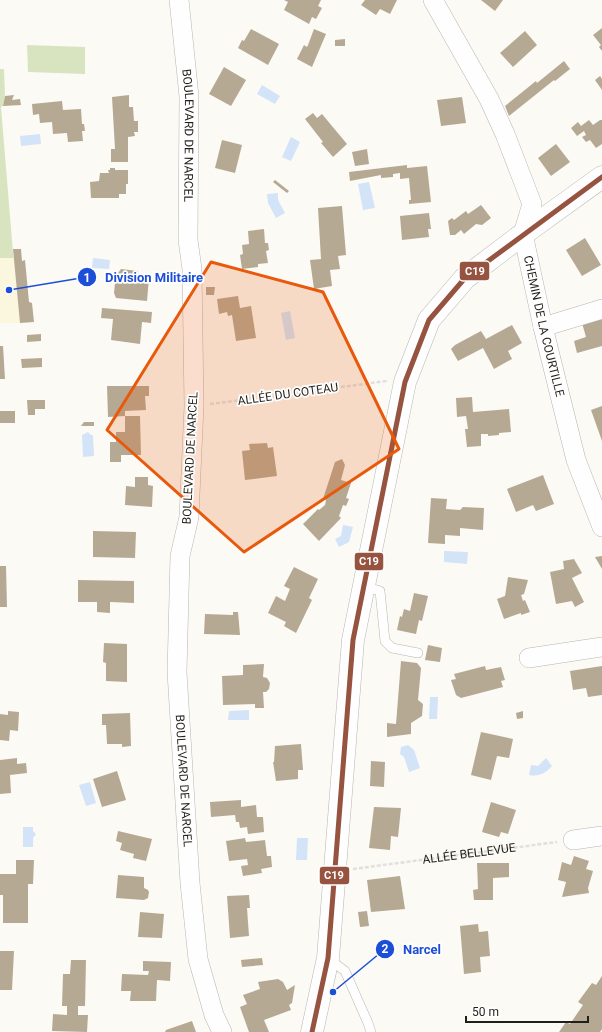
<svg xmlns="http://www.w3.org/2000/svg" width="602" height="1032" font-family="Roboto,sans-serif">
<rect width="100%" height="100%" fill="#fcfaf5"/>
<!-- green -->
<g fill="#d8e4c0">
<polygon points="27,45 85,47 85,74 28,72"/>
<polygon points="0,69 4,69 5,96 3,106 1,107 17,301 0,323"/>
</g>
<!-- sand -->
<polygon fill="#fbf6de" points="0,258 14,258 20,323 0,323"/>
<!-- water -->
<g fill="#d3e3f8">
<polygon points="262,85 280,96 275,104 257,94"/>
<polygon points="40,134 41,144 21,146 20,136"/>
<polygon points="291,137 300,142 291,161 282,157"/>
<polygon points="369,182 375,208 363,210 358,184"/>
<polygon points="278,193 278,200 285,213 276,218 268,203 267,194"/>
<polygon points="93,258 110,260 109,269 92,268"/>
<polygon points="290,311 295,338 286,340 281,313"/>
<polygon points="88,432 91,435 93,435 94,456 83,457 82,435"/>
<polygon points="343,525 353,527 349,542 339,547 335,539 341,536"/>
<polygon points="444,551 468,552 467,564 444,562"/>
<polygon points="430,697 438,697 437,719 429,719"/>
<polygon points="249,710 249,720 228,720 229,711"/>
<polygon points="408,745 414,750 420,768 409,772 404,757 400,754 401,747"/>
<path d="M 546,758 L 552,766 C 546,773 539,777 529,775 L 531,765 L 538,766 Z"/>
<polygon points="90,782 96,803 86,806 79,785"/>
<polygon points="23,827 33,827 33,831 36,834 33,838 33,847 23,847"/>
<polygon points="297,838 308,838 307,860 296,860"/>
</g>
<!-- building -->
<g fill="#b6a993">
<polygon points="284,0 321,0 318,6 322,8 316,19 312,17 309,24 284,10 288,2"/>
<polygon points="365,0 397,0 390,14 380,9 376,15 361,5"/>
<polygon points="481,0 503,0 495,11"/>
<polygon points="602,28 602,51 599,47 601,45 593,35"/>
<polygon points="251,29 279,44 268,65 238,48 242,40 244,41"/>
<polygon points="314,29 326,34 312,67 297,59 304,45 307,47 308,45"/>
<polygon points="525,31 537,45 513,67 500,53"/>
<polygon points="345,39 345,46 335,46 335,40"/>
<polygon points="564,61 570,69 555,81 554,80 509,116 505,106 536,81 537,83"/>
<polygon points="224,67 246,80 231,106 209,94"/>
<polygon points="600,76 602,79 602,90 595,80"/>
<polygon points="14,95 12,100 20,99 21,105 3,106 5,96"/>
<polygon points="129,95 129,107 133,107 134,121 138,121 138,132 134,132 135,136 128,137 128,162 111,162 111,149 115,149 112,97"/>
<polygon points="462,97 466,123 441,126 437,100"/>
<polygon points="62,101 63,110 81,109 82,124 84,124 85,131 82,131 83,141 68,142 67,133 53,134 52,122 40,123 39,114 33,115 32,104"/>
<polygon points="313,113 317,118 322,114 347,144 333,157 321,143 323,142 305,119"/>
<polygon points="589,120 593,125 600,120 602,120 602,144 596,148 590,140 586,142 582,137 586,135 584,131 577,136 571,128 578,122 581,126"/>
<polygon points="222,140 242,145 235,173 215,168"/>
<polygon points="556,144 570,162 551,176 538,158"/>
<polygon points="367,149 369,164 355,166 352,152"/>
<polygon points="407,165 407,168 427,166 431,202 409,204 409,200 411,200 409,178 400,179 400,173 393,174 393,177 381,178 381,175 350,181 349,172"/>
<polygon points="110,168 115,168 115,170 128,170 128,184 126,184 126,194 119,194 119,198 91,198 90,182 99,181 100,173 109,173 108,170 110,170"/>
<polygon points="275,180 289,191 287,193 273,182"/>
<polygon points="481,205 491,218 482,225 476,224 464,234 461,230 455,235 450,235 448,221 452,218 454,220 466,211 468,214"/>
<polygon points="342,206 346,255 338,256 340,269 330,270 332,286 314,289 310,260 321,259 318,208"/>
<polygon points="429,213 431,229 428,229 429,237 402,240 400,216"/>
<polygon points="264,229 265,243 268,243 269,250 266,251 268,263 258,264 258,267 242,269 240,255 243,254 242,245 249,244 248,231"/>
<polygon points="585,238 601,265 582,276 566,250"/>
<polygon points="13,249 21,249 22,261 25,260 29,302 32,303 34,322 20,323"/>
<polygon points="121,269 138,271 137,275 151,276 151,279 149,278 147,301 116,298 114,293 115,283 118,279 118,273"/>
<polygon points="206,287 215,287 214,295 206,295"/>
<polygon points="238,296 240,308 251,306 256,338 236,341 232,315 228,316 227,312 219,314 217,299"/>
<polygon points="102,308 152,312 151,323 142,322 140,344 111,340 113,319 101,318"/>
<polygon points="602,317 602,346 577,353 574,341 586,337 582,323"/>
<polygon points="512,325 522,343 508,351 512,359 494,369 483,348 458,361 451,349 455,345 481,331 486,339"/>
<polygon points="41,334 41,341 27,342 27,335"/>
<polygon points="0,346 3,346 5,379 0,379"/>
<polygon points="42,358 42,367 22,368 21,359"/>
<polygon points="107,386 149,386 149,396 145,396 146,410 125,411 125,416 108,417"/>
<polygon points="472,397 473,412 509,409 511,432 499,433 499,435 488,436 488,434 481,434 481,446 467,447 465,429 468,429 466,416 457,417 456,398"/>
<polygon points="27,400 45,400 45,409 35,409 35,415 28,415"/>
<polygon points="602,406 602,441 591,410"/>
<rect x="0" y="411" width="15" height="12"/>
<polygon points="125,416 140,416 141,455 121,455 121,462 110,462 110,442 116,442 116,432 125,432"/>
<polygon points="84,422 94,422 94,426 81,426"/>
<polygon points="267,443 268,448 273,447 277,476 245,480 242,451 250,450 249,444"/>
<polygon points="342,459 345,465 341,480 351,483 346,498 349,499 346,506 343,505 339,516 341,518 319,541 303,524 318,509 319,510 325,505 326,500 323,499 335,462"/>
<polygon points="543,475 554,504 536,511 533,505 516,512 507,489"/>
<polygon points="135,477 148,477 148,485 153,486 152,507 125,505 126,486 135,487"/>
<polygon points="431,498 447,499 446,509 460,510 463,507 484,508 483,530 460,528 460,536 445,535 445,544 428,543"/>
<polygon points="93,531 136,532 135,558 93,557"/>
<polygon points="602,556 602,569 595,557"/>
<polygon points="574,559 582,573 572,578 584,602 575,607 572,601 556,604 550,572 564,569 563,561"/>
<polygon points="0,566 6,566 7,607 0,607"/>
<polygon points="294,567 318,579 309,598 312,600 296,633 284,626 286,622 268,613 276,596 285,601 290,589 284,586"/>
<polygon points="508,577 528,580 524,594 521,595 523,601 525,600 530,612 521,615 521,613 504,619 497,599 505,596"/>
<polygon points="78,580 134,581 134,603 110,602 110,613 97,612 97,602 78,602"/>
<polygon points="414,593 428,596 422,621 419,620 416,634 397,630 400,616 402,617 404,609 410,611"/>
<polygon points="233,612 238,612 240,635 204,634 205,614 233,615"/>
<polygon points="104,643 127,644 127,682 106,681 106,663 103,662"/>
<polygon points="428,645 442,648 440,662 425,660"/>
<polygon points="401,661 417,663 421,668 418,700 423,704 422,716 411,723 411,734 387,737 387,723 396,724"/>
<polygon points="264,664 263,677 267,678 270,683 269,689 266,692 263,692 264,708 255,708 255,704 223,705 222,676 243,675 243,665"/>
<polygon points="485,666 486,670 501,667 505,680 501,681 503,687 461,698 456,695 451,680 456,679 454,674"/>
<polygon points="602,666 602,695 588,697 586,688 573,690 570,671"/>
<polygon points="8,711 19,712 18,731 10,730 9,741 0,740 0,714 8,715"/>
<polygon points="523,711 523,718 517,719 516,713"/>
<polygon points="130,713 131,746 122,747 122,744 107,744 106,725 102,725 102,714"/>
<polygon points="481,732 513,739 509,758 497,756 491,780 471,775"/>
<polygon points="301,744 303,770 298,770 298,779 276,781 273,762 274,762 275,746"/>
<polygon points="17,758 17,764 26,763 27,773 10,775 11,793 0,794 0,760"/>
<polygon points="371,761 385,762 384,787 370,786"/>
<polygon points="117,771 126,800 102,807 93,779"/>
<polygon points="241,800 241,807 256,805 257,817 263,817 264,832 248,834 247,827 240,828 239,822 236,822 235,815 211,817 210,802"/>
<polygon points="491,802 516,810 508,834 501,832 499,837 482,832"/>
<polygon points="374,807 401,808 398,837 391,836 390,850 369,848"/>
<polygon points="118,831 152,839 146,861 133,858 134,854 120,850 122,843 116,841"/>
<polygon points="245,838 246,842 265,840 267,856 271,856 272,867 261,869 262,873 243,876 241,866 248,865 247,859 229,861 226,841"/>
<polygon points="574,856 589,861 586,869 593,871 588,888 589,893 562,897 566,882 558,880 562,862 571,865"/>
<polygon points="16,860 34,860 33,884 28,884 28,923 3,923 3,895 0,895 0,874 16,874"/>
<polygon points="477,863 509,863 509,877 493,878 493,900 474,900 473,890 478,889"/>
<polygon points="118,875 144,877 144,888 148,890 149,892 148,898 144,900 116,898"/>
<polygon points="400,876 405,909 371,912 367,880"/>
<polygon points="249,895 250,908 247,908 249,936 230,938 227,896"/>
<polygon points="367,911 369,926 360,927 358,912"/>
<polygon points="140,912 164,914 162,938 138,937"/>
<polygon points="478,924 479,932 488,931 490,956 480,957 481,972 464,974 460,926"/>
<polygon points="0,951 14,951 12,990 0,990"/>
<polygon points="262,958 263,965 242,967 241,960"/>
<polygon points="71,960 86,960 85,1006 78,1006 78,1015 88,1015 87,1032 52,1031 53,1014 67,1015 67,1006 62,1006 63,974 70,974"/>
<polygon points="143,961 171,962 170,981 157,980 156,1001 130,1001 131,991 121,991 122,974 148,975 149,971 143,971"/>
<polygon points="602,976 602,1029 600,1032 559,1032 566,1022 570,1024 583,1005 578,1002 592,983 596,985"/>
<polygon points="278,979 283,982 287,990 295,985 292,1003 289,1005 291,1010 264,1020 269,1032 249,1032 240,1007 247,1004 243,995 260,989 258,982"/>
<polygon points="192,1021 196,1032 165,1032 166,1030"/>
</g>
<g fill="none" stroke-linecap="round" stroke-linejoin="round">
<defs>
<g id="lane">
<polyline points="364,586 380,591 385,641 392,648 418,653"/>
<polyline points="329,959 345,971 368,1023 371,1032"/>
</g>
<g id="street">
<path id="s2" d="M 179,0 L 189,96 L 188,240 L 192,269 L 194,406 L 189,517 L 180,556 L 177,672 L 190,883 L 198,959 L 214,1015 L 222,1032"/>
<path id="s3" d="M 433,0 L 489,99 L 505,134 L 532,204 L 523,234 L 543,327 L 576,460 L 602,527"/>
<polyline points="543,327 602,309"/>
<polyline points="529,658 602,647"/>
<polyline points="573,840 602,836"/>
</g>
<polyline id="secondary" points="312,1032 328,958 353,640 405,382 429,320 465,278 523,234 602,177"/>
</defs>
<!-- lane casing -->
<use href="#lane" stroke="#b7b5b1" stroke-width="10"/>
<!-- street casing -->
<use href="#street" stroke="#b7b5b1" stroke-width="20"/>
<!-- secondary casing -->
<use href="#secondary" stroke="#b7b5b1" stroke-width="23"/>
<!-- path -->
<g stroke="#e1e0df" stroke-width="2.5" stroke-dasharray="4 2" stroke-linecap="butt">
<polyline points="210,404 387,381"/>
<path id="s1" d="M 353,869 L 557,842"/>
</g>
<!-- lane -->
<use href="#lane" stroke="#fffefe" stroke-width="9"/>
<!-- street -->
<use href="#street" stroke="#fffefe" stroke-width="19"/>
<!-- secondary -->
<use href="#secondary" stroke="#fffefe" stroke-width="22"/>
<defs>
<polyline id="bus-1" points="312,1032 328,958 353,640 405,382 429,320 465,278 602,177"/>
</defs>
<!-- bus-1 casing -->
<use href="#bus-1" stroke="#fff" stroke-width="8"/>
<!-- bus-1 -->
<use href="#bus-1" stroke="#965340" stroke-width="5"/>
</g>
<!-- marked area -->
<path fill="#e8590c" fill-opacity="0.2" stroke="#e8590c" stroke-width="3" stroke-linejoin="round" d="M 211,262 L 323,292 L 399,449 L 244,552 L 107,430 Z"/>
<g text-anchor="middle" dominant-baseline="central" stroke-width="3.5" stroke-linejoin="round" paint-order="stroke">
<!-- street labels -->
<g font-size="12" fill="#211f19" stroke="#fff">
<text stroke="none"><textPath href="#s2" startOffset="136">BOULEVARD DE NARCEL</textPath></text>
<text stroke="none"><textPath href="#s3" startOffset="353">CHEMIN DE LA COURTILLE</textPath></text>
<text transform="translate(288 394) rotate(-8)">ALLÉE DU COTEAU</text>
<text transform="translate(190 458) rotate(-87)">BOULEVARD DE NARCEL</text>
<text stroke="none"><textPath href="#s2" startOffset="783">BOULEVARD DE NARCEL</textPath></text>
<text stroke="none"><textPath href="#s1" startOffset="117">ALLÉE BELLEVUE</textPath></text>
</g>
</g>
<!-- callouts -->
<path fill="none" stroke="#1d4ed8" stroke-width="1.5" d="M9 290L87 277M333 992L385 949"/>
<g fill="#1d4ed8" stroke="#fff" stroke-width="1.5">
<circle cx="9" cy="290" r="4"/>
<circle cx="333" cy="992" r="4"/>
<circle cx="87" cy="277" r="10"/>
<circle cx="385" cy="949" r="10"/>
</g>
<g font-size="12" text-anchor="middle" font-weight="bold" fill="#fff">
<text x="87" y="282">1</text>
<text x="385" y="953">2</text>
</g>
<g font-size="13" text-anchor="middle" font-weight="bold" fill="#1d4ed8" stroke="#fff" stroke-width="3.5" stroke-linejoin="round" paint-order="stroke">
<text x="154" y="282">Division Militaire</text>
<text x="422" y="954">Narcel</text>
</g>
<g stroke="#fff" stroke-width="1.5">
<rect x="459" y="261" width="31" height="20" rx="4" fill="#965340"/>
<rect x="354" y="552" width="30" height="19" rx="4" fill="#965340"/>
<rect x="319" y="866" width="31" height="19" rx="4" fill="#965340"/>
</g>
<g font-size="11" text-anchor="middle" font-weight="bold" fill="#fff">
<text x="475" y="275">C19</text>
<text x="369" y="565">C19</text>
<text x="334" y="879">C19</text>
</g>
<!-- scale -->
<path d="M466 1016v6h122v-6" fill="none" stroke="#211f19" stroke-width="2"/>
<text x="472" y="1016" font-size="12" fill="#211f19" stroke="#ffffff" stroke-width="3" paint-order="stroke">50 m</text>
</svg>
